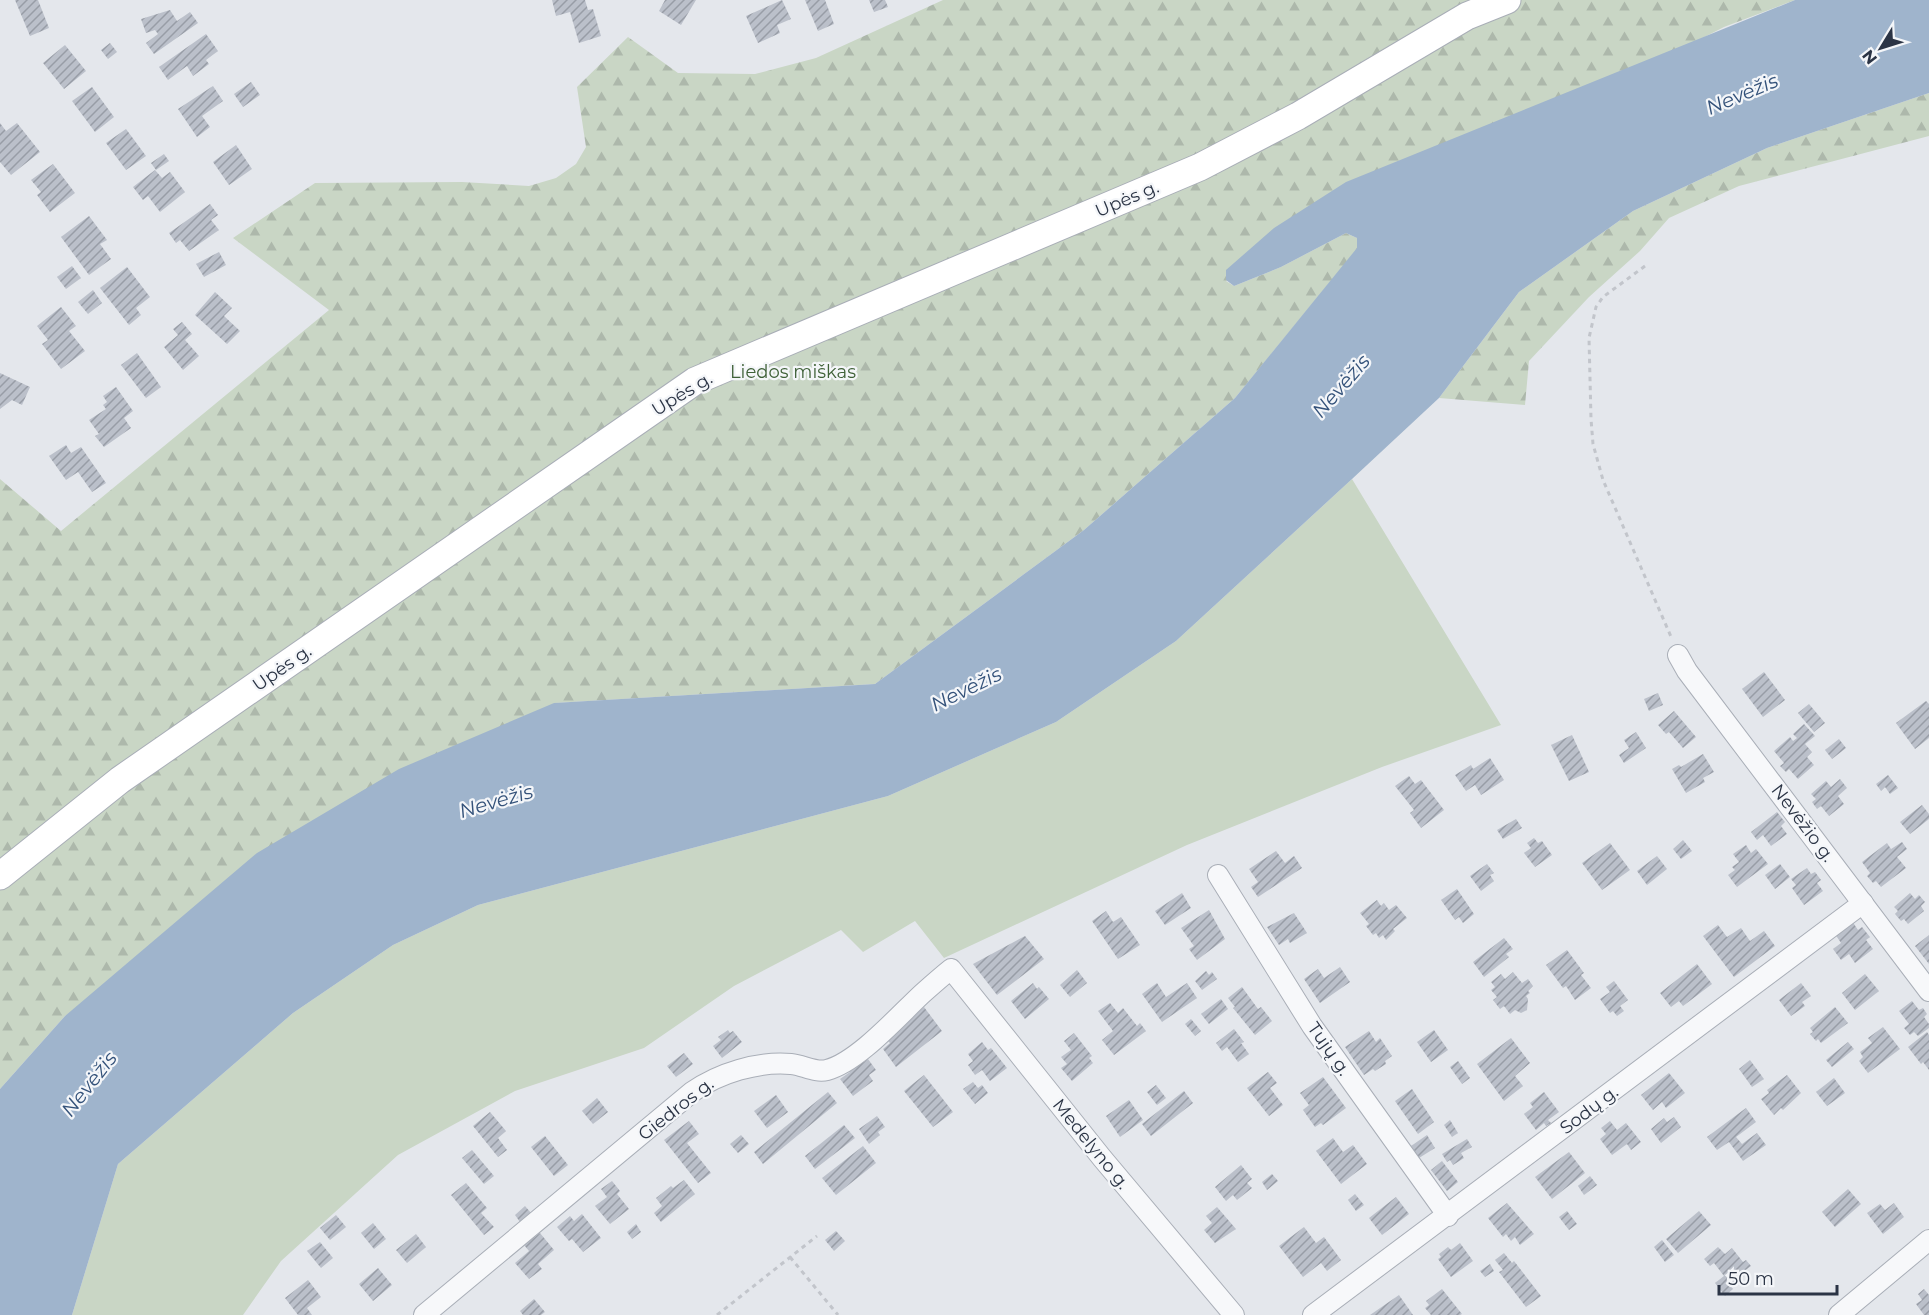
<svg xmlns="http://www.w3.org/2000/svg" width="1929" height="1315" font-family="Montserrat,sans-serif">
<defs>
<pattern id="forest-firs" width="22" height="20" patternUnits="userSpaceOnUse" patternTransform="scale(1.5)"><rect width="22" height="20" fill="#c9d6c5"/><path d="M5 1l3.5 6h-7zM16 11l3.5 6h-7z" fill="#adb8ab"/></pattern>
<pattern id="building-hatch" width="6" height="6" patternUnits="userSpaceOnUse" patternTransform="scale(1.5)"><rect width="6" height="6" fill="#bbc0ca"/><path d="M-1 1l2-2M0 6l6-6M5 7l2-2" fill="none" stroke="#989da6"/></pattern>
</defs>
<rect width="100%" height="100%" fill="#e4e7ec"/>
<!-- green -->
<polygon fill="#c9d6c5" points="1352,479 1501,725 1382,767 1187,845 944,958 915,921 863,952 841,930 734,986 644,1048 515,1091 398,1155 281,1261 243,1315 72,1315 118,1164 293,1013 393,945 478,905 888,796 1056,722 1176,641"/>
<!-- forest -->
<g fill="url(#forest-firs)">
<polygon points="943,0 1795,0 1724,27 1226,281 1234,286 1281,267 1346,233 1357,238 1358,248 1235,398 1084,530 875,684 555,703 65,1016 0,1089 0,479 61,531 329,310 233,238 315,183 462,182 529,186 556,178 576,164 586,147 577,87 628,37 678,73 755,74 816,58"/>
<polygon points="1929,93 1929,136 1739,186 1669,218 1640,251 1589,297 1529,361 1525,405 1439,398 1519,292 1633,211 1767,148"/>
</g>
<!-- water -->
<polygon fill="#9fb4cc" points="1795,0 1929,0 1929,93 1767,148 1633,211 1519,292 1439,398 1352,479 1176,641 1056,722 888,796 478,905 393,945 293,1013 118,1164 72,1315 0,1315 0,1089 65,1016 257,853 399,769 554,703 875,684 1084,530 1235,398 1357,248 1357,238 1346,233 1281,267 1234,286 1226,280 1226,270 1274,228 1346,182"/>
<!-- building -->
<g fill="url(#building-hatch)">
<polygon points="15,0 38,0 49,28 30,36"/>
<polygon points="552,0 585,0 588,10 593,9 601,36 579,43 570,12 556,16"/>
<polygon points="665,0 696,0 681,25 659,11"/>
<polygon points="782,0 791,19 777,25 780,33 758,43 746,16"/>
<polygon points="805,0 825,0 834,24 818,31"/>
<polygon points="869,0 885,0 888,7 874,12"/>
<polygon points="170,10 177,21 190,12 198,23 154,54 146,43 158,34 155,30 146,33 141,19"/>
<polygon points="206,34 218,51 206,60 209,64 193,76 187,66 168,80 159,67"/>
<polygon points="110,43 117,52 108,59 101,50"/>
<polygon points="65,45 86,71 64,89 43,63"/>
<polygon points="251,82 260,95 243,107 234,94"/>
<polygon points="213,86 223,101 202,116 210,127 197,137 178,109"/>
<polygon points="92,87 114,117 95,132 72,101"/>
<polygon points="0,123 6,131 17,123 40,152 11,175 0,162"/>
<polygon points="126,129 146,156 126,170 106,143"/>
<polygon points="236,145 252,169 229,185 213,162"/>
<polygon points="164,154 169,161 156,170 151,163"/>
<polygon points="53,164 75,193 50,212 37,195 41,192 31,180"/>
<polygon points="155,170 162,178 170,172 185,192 160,212 148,196 143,200 133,187"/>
<polygon points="210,204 218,215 211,220 219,230 189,251 180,240 176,243 169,233"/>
<polygon points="89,216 107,240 100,244 111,259 89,275 61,237"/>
<polygon points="219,252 226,265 204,277 196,264"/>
<polygon points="72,266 81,278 66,289 57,277"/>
<polygon points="127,267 150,297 136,308 141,315 129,325 100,288"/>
<polygon points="93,290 102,303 88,314 78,302"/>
<polygon points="215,292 232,308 224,316 240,331 227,344 195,315"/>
<polygon points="61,307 76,326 69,331 85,351 61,369 42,344 48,340 37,326"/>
<polygon points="182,322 192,334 185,340 199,356 183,370 164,347 178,335 173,329"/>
<polygon points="137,353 161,387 146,398 121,365"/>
<polygon points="0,373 30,387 22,405 12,400 0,409"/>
<polygon points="116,387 133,411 124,418 131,428 104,447 95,436 99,434 89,420 106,409 103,405 107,402 103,396"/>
<polygon points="66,445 71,453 81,447 106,483 92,492 78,472 66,480 49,456"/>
<polygon points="1764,672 1785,700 1763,717 1742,689"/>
<polygon points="1658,693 1663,705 1649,711 1644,699"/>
<polygon points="1926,701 1929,704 1929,738 1915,749 1896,723"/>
<polygon points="1809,704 1825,723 1814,732 1798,713"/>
<polygon points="1674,711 1696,737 1683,748 1669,732 1666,734 1658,725"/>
<polygon points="1804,724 1815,736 1805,744 1812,752 1807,757 1814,765 1798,779 1789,769 1786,772 1780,766 1784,763 1774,751 1790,737 1793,741 1797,738 1793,734"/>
<polygon points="1636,732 1646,748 1624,763 1619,755 1629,748 1624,740"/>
<polygon points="1572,735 1589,772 1569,781 1551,745"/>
<polygon points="1839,739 1846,748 1832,759 1825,750"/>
<polygon points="1703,754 1714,772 1703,778 1705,782 1686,793 1672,769 1679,765 1681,767"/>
<polygon points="1490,758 1504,780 1481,795 1475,785 1466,791 1455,775 1471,765 1473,769"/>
<polygon points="1888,775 1898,788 1890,794 1885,787 1881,791 1876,784"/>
<polygon points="1409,776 1415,784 1421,780 1444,810 1421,828 1410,813 1414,810 1395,786"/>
<polygon points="1840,779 1847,788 1838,796 1844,804 1829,816 1821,806 1817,809 1812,802 1816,799 1811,794 1826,781 1831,787"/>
<polygon points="1922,805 1929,814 1929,819 1910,834 1900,822"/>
<polygon points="1777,812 1785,822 1781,826 1787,834 1771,846 1763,835 1757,840 1751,832"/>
<polygon points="1516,819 1522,828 1503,839 1497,830"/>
<polygon points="1534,838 1538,843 1542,841 1552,855 1535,867 1524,853 1531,848 1527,843"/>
<polygon points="1683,840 1692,851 1681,859 1673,849"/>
<polygon points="1902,842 1907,849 1897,857 1906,868 1881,887 1876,881 1873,883 1867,876 1870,873 1862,862 1887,843 1891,849"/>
<polygon points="1610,843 1630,870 1602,890 1582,863"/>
<polygon points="1746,845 1751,853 1756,849 1768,864 1737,887 1728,875 1735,870 1732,867 1739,862 1733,854"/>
<polygon points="1276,851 1285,863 1294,856 1302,868 1258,897 1251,887 1258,882 1249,869"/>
<polygon points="1657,856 1667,869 1647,885 1637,871"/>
<polygon points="1487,864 1494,873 1490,875 1494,881 1481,891 1470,876"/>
<polygon points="1780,864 1790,877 1775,889 1765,875"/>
<polygon points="1807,868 1811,874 1815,872 1821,880 1817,883 1823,891 1804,905 1792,888 1796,885 1791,879"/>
<polygon points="1457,889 1474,914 1463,923 1459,917 1455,920 1441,900"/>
<polygon points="1182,893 1191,908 1165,925 1155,911"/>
<polygon points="1910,893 1915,899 1919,895 1925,902 1921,906 1924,911 1908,924 1904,919 1901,921 1895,914 1898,911 1894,907"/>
<polygon points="1377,900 1381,906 1384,903 1389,910 1396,905 1407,918 1393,929 1395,931 1386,940 1383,935 1379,938 1376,933 1373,935 1366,926 1369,924 1360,913"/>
<polygon points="1209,910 1225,939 1197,960 1189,949 1194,946 1181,928"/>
<polygon points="1106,911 1113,922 1121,917 1140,945 1118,959 1092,921"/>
<polygon points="1294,913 1307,933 1290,943 1288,939 1279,945 1267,927"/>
<polygon points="1852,921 1858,930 1862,927 1870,937 1866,940 1873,949 1855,963 1849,954 1841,960 1833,949 1841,943 1835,934"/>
<polygon points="1718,925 1727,937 1741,928 1750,941 1764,931 1775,946 1734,977 1703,936"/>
<polygon points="1929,935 1929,964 1915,946"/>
<polygon points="1025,936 1044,959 997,995 973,964"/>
<polygon points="1504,938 1513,949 1506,954 1509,957 1484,977 1473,962"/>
<polygon points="1567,950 1584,973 1581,975 1591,988 1575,1000 1566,986 1563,988 1546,965"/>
<polygon points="1697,964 1712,984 1683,1006 1679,1001 1671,1007 1660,993"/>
<polygon points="1340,967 1350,982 1320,1003 1304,979 1318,969 1324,978"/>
<polygon points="1077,970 1087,983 1070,997 1060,985"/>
<polygon points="1206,971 1209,975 1212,972 1217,979 1202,990 1195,981"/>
<polygon points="1513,972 1522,983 1528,979 1533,986 1528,991 1530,993 1526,996 1528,999 1527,1010 1521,1013 1515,1010 1510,1014 1504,1006 1500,1009 1493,1000 1497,997 1491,990 1495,987 1491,982 1501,974 1505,979"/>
<polygon points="1865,974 1879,991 1855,1010 1842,993"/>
<polygon points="1614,981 1628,1000 1620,1006 1624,1011 1617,1016 1613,1011 1610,1013 1600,999 1610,992 1606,987"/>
<polygon points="1033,983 1037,989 1039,987 1049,999 1025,1019 1011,1001"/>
<polygon points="1157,983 1166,997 1187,983 1197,998 1162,1022 1142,994"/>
<polygon points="1801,983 1811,996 1802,1002 1805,1006 1791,1016 1779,1000"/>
<polygon points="1242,987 1258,1009 1261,1007 1272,1021 1255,1035 1233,1008 1235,1007 1228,998"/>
<polygon points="1221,999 1228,1009 1209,1024 1201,1014"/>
<polygon points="1912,1001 1919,1010 1923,1008 1927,1014 1924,1017 1929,1024 1929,1028 1918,1036 1914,1032 1910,1035 1904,1028 1909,1024 1899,1011"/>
<polygon points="1110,1003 1118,1013 1123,1008 1137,1026 1140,1023 1146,1031 1114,1055 1102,1040 1113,1031 1098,1011"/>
<polygon points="924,1007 942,1031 896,1067 883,1049 890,1043 885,1038"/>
<polygon points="1835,1007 1848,1023 1821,1043 1818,1039 1816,1041 1810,1034 1813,1032 1810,1028"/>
<polygon points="1191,1019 1201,1031 1195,1036 1185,1024"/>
<polygon points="1883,1027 1900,1049 1868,1073 1859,1061 1863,1057 1860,1052 1872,1043 1868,1038"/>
<polygon points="1234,1029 1244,1042 1241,1043 1249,1054 1238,1062 1227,1047 1222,1051 1216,1043"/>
<polygon points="728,1030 730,1033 733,1031 742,1042 722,1058 713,1046 721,1040 718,1037"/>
<polygon points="1434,1030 1448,1050 1431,1062 1417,1042"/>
<polygon points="1369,1031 1376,1042 1380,1038 1392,1056 1385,1061 1386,1064 1375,1071 1373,1069 1364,1075 1345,1047"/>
<polygon points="1927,1032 1929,1035 1929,1070 1923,1062 1921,1064 1908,1047"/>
<polygon points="1074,1033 1092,1056 1089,1058 1093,1063 1072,1081 1061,1068 1067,1064 1061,1057 1071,1050 1064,1041"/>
<polygon points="1511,1038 1530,1063 1515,1076 1523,1086 1504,1101 1477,1064"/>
<polygon points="982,1042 988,1050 991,1048 1007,1068 990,1081 982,1070 975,1075 968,1065 973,1061 968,1054"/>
<polygon points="1848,1042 1854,1049 1832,1067 1826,1060"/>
<polygon points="684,1053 693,1064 676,1077 667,1066"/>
<polygon points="862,1059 864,1062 868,1059 876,1070 869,1075 873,1081 853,1096 840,1079 850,1072 848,1069"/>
<polygon points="1750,1060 1764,1079 1752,1087 1739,1069"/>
<polygon points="1458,1061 1470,1078 1462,1084 1450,1067"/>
<polygon points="1268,1072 1277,1083 1270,1088 1283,1105 1269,1116 1247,1088"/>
<polygon points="1669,1073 1685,1093 1666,1108 1662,1102 1653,1110 1641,1095"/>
<polygon points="924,1075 953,1112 933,1127 904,1091"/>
<polygon points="1787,1075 1801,1093 1783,1110 1781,1108 1774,1115 1761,1099 1769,1093 1767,1090"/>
<polygon points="1323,1077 1346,1108 1323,1125 1321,1123 1315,1127 1303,1110 1309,1105 1300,1093"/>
<polygon points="1834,1078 1845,1093 1827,1106 1816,1092"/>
<polygon points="973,1082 978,1088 982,1085 988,1093 975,1104 963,1089"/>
<polygon points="1156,1085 1166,1098 1157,1105 1147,1092"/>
<polygon points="1412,1089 1434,1122 1418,1134 1395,1101"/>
<polygon points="1184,1091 1193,1103 1151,1136 1142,1124"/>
<polygon points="828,1092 837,1103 763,1164 754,1152"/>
<polygon points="1544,1092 1559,1112 1548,1120 1551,1123 1546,1126 1544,1123 1536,1130 1524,1114 1533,1107 1530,1103"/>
<polygon points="776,1095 788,1112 767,1128 754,1111"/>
<polygon points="597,1098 608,1112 593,1124 582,1111"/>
<polygon points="1129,1100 1143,1120 1120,1137 1106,1116"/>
<polygon points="1746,1108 1756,1122 1736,1137 1742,1144 1757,1133 1766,1145 1743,1161 1729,1142 1717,1150 1707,1137"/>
<polygon points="490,1112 506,1131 498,1138 507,1150 498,1157 473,1126"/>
<polygon points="877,1116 885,1127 878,1132 880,1135 869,1144 859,1129"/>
<polygon points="1674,1117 1681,1127 1661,1143 1651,1129 1664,1118 1667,1122"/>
<polygon points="1450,1120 1458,1133 1452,1137 1444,1125"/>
<polygon points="689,1121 699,1134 687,1143 711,1173 698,1183 664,1140"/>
<polygon points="1610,1121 1617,1130 1626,1123 1641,1142 1631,1150 1627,1144 1612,1155 1600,1139 1606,1134 1601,1128"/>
<polygon points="844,1125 855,1138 815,1169 805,1156"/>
<polygon points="741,1135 749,1144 738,1153 730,1144"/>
<polygon points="1427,1135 1435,1148 1419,1158 1411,1146"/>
<polygon points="545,1136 568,1165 554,1176 531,1147"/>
<polygon points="1333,1138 1343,1152 1353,1145 1367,1164 1341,1184 1316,1151"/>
<polygon points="1467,1139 1472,1147 1461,1153 1464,1158 1453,1165 1450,1160 1447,1162 1442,1154"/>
<polygon points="863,1146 876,1163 836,1195 822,1178"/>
<polygon points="472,1150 494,1176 484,1184 462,1158"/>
<polygon points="1569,1152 1585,1173 1552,1199 1535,1177"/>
<polygon points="1442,1161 1458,1182 1447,1191 1431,1170"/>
<polygon points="1241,1165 1252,1179 1247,1183 1252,1188 1237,1200 1233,1195 1226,1201 1215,1187"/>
<polygon points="1272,1174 1278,1181 1267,1190 1262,1182"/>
<polygon points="1590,1176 1597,1185 1584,1195 1578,1186"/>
<polygon points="684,1180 695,1194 661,1222 654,1213 662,1206 656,1198 671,1186 673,1188"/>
<polygon points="612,1181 620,1191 617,1194 629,1209 610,1224 595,1206 607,1197 601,1189"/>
<polygon points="466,1183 487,1208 481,1213 494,1227 484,1235 451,1195"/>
<polygon points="1848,1189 1861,1204 1835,1227 1822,1212"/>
<polygon points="1355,1194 1364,1205 1356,1211 1348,1200"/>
<polygon points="1396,1197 1409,1214 1382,1235 1369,1218"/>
<polygon points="1507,1203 1534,1234 1520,1245 1515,1237 1511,1241 1506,1234 1503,1237 1488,1218"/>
<polygon points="1894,1203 1904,1217 1883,1234 1867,1213 1880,1204 1885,1210"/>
<polygon points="525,1206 531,1213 520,1222 515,1215"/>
<polygon points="1217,1207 1236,1229 1215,1243 1204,1230 1212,1223 1206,1216"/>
<polygon points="1567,1211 1577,1224 1569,1230 1559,1217"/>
<polygon points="1699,1211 1711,1225 1678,1253 1666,1239"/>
<polygon points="582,1214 601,1238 583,1252 572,1239 569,1241 557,1227 570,1216 574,1221"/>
<polygon points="336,1215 346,1227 330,1240 320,1228"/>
<polygon points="373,1223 386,1239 374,1249 361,1233"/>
<polygon points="636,1224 641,1232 632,1239 627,1232"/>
<polygon points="1304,1227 1316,1243 1324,1237 1341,1260 1327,1271 1321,1263 1303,1277 1279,1246"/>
<polygon points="836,1231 845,1241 834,1251 825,1240"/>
<polygon points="540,1233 554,1250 538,1264 542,1269 529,1279 515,1263 529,1251 524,1245"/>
<polygon points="416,1234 426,1247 407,1263 396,1250"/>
<polygon points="1662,1240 1674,1255 1665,1262 1654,1247"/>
<polygon points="320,1242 333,1258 321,1268 307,1251"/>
<polygon points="1460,1243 1473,1261 1451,1277 1438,1259 1441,1257 1439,1254 1448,1247 1451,1250"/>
<polygon points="1718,1247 1725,1254 1732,1248 1743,1262 1746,1260 1751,1266 1743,1272 1745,1275 1731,1286 1733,1289 1725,1296 1715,1283 1724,1276 1714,1263 1710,1266 1704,1259"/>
<polygon points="1504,1253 1512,1263 1514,1261 1541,1296 1526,1307 1499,1272 1503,1270 1495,1260"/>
<polygon points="1490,1264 1494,1271 1485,1277 1480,1271"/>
<polygon points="378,1268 392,1285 373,1301 359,1284"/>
<polygon points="308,1280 321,1297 307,1308 312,1315 298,1315 285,1298"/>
<polygon points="1442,1289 1462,1314 1460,1315 1431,1315 1425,1308 1429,1305 1426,1301"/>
<polygon points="1924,1289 1929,1295 1929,1315 1924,1315 1916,1304 1922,1300 1918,1294"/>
<polygon points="1399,1295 1413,1315 1370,1315"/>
<polygon points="534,1299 545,1312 541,1315 523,1315 520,1311"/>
</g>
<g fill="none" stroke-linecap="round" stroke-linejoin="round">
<defs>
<g id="street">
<polyline points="1678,655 1687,671 1929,991"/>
<polyline points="1218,875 1312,1026 1448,1216"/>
<path d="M 424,1315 L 692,1092 C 719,1073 758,1061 791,1064 C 803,1065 815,1073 827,1070 C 858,1062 899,1015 923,993 C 932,985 941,977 951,969 L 1102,1158 L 1234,1315"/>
<polyline points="1313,1315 1863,903"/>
<polyline points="1839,1315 1929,1240"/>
</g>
<polyline id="secondary" points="0,876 120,780 695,381 1200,167 1298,116 1467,16 1507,0"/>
</defs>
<!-- street casing -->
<use href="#street" stroke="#a9aeb7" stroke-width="22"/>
<!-- secondary casing -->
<use href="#secondary" stroke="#a9aeb7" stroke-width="29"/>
<!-- path -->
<g stroke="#c2c5cb" stroke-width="3" stroke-dasharray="4.5 4.5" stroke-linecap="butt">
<polyline points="1645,266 1603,297 1596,307 1589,338 1591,419 1593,444 1603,480 1672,639"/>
<polyline points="790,1257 838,1315"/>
<polyline points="717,1315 817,1236"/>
</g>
<!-- street -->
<use href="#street" stroke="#f7f8fa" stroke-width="20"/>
<!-- secondary -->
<use href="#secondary" stroke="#fff" stroke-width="27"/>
</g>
<g text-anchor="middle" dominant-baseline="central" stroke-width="4.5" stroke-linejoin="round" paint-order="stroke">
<!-- street labels -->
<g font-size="18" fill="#2b3445" stroke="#f4f6f9">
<text transform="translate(1127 199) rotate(-23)">Upės g.</text>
<text transform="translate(682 394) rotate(-31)">Upės g.</text>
<text transform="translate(282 668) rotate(-35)">Upės g.</text>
<text transform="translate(1803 823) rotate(53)">Nevėžio g.</text>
<text transform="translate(1329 1049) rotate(55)">Tujų g.</text>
<text transform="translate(676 1109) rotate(-38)">Giedros g.</text>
<text transform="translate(1589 1110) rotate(-37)">Sodų g.</text>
<text transform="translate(1091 1144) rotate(51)">Medelyno g.</text>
</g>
<!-- park labels -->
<g font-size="18" fill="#3f6138" stroke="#f4f6f9">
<text x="793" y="372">Liedos miškas</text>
</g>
<!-- water labels -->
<g font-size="20" font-style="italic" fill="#34527a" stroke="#f4f6f9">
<text transform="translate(1742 94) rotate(-23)">Nevėžis</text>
<text transform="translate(1341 386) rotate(-49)">Nevėžis</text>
<text transform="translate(966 689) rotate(-26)">Nevėžis</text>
<text transform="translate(496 801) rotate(-16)">Nevėžis</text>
<text transform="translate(89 1084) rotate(-52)">Nevėžis</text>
</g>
</g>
<!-- north arrow -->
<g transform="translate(1881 48) rotate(232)" stroke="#f4f6f9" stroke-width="4.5" paint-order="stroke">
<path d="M0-4.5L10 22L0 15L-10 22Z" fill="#2b3445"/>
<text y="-9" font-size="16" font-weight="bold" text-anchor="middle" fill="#2b3445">N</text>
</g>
<!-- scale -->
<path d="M1719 1285v9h118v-9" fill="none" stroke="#2b3445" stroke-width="3"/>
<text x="1728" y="1285" font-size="18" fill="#2b3445" stroke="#f4f6f9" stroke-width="4.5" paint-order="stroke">50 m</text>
</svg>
